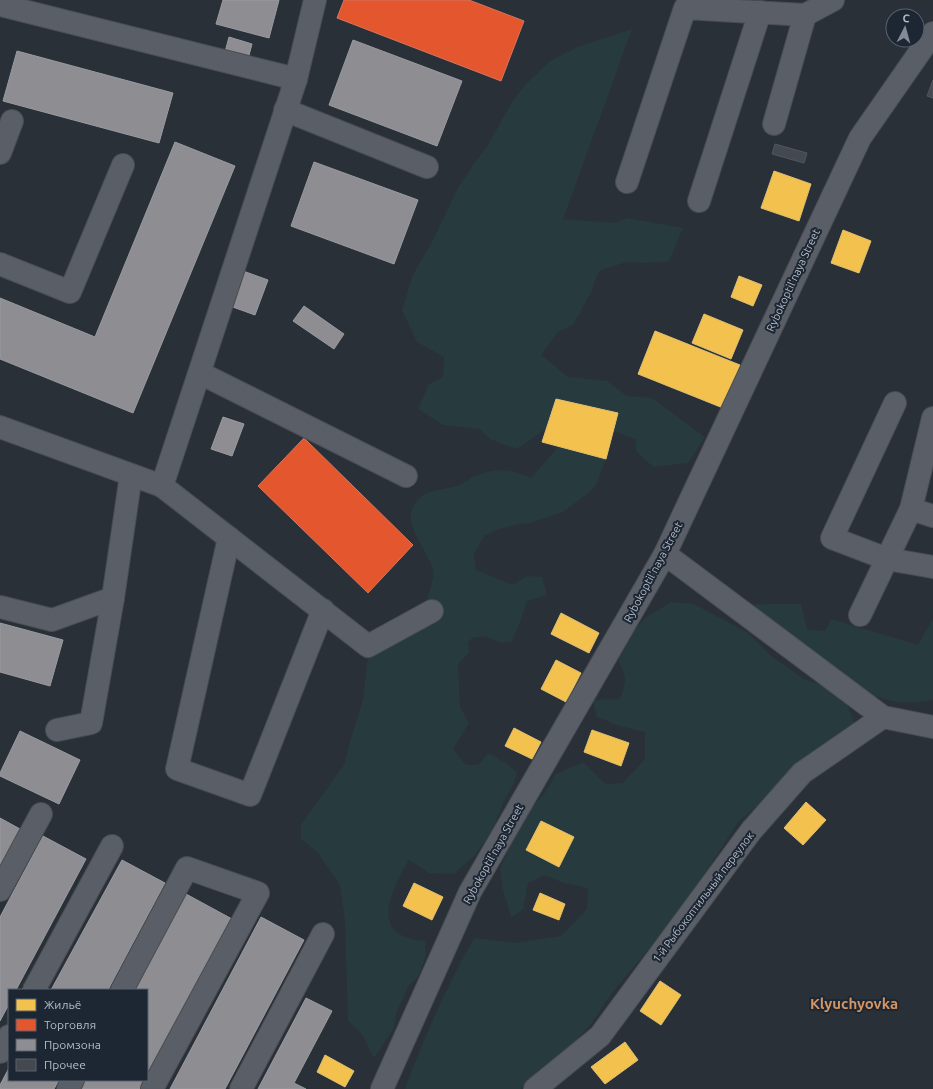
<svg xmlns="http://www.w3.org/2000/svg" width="933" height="1089" font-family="Ubuntu,sans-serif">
<rect width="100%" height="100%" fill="#2a3038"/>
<!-- green -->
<g fill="#273a3e">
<polygon points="632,29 563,219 616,223 627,218 683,228 669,261 645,263 626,262 599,271 591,292 573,325 558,332 541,355 568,377 607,381 627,396 652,398 705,437 688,463 653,467 636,451 636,440 568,412 543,431 517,449 490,439 479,429 443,425 418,409 429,384 443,377 444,357 417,342 402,310 413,275 432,242 458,188 471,168 488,145 513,100 527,83 550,61 580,46"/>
<path d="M 569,435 L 606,459 L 596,485 L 587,494 L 563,512 L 531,523 L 519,524 L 499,529 L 484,536 L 474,553 L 476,570 L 513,585 L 527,576 L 542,577 L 547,595 L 527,601 L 519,625 L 511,642 L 499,642 L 485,636 L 472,638 L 468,643 L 469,653 L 458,664 L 460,707 L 469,723 L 453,749 L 466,765 L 478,765 L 488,753 L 506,763 L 517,772 L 514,783 L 503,803 L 492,831 L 475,855 L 454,874 L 429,873 L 409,860 C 398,878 374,921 401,935 C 407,939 417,940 425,941 L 426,956 L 418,977 L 409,985 L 397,1011 L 394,1028 L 374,1058 L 362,1034 L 348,1021 L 345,921 L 340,885 L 318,853 L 301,839 L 301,825 L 344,765 L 351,738 L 363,700 L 367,662 L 383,635 L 418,624 C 422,613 436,579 433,569 C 426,545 394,519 422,496 C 428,490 450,489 459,485 C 466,482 472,477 478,475 C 499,467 512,470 531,478 Z"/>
<path d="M 671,602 L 694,604 L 748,633 L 770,655 L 802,678 L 826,687 L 846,702 L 855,724 L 738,822 L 680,912 L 611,994 L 591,1024 L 569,1049 L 520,1089 L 405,1089 C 424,1037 447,986 474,938 L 513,943 L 561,936 L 587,909 L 588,888 L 564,883 L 544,875 L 528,883 L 523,910 L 511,917 L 503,890 L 500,869 L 523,817 L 545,793 L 556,774 L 583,762 L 605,784 L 623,783 L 645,759 L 645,732 L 620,726 L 597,717 L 593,700 L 620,699 C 626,683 628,677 618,661 L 630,635 L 645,618 Z"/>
<path d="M 769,604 L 801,604 L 807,629 L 825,631 L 831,619 L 918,645 L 933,619 L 933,700 C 909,705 895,703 872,695 L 741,605 Z"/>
</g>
<!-- homes -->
<g fill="#f2c14e" stroke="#dfc073">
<polygon points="774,171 811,184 799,221 761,208"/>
<polygon points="843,230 871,241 859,273 831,263"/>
<polygon points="739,276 762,285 753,306 731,297"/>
<polygon points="704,314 743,330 731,359 692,343"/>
<polygon points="655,331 740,365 723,408 638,374"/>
<polygon points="556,399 618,413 606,459 542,442"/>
<polygon points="561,613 599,633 589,653 551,634"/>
<polygon points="556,660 581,673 566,702 541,689"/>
<polygon points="514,728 541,742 532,759 505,746"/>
<polygon points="592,730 629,743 621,766 584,752"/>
<polygon points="806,802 826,820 803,845 784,828"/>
<polygon points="541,821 574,837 559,867 526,850"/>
<polygon points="414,883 443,897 432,920 403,906"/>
<polygon points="540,893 565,904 559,920 533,910"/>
<polygon points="660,981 681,995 661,1025 640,1011"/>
<polygon points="625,1042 638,1060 605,1084 591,1067"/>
<polygon points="325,1055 354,1071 345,1087 317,1072"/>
</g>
<!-- shops -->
<g fill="#e4572e" stroke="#d6755c">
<polygon points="344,0 469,0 524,21 501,81 337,18"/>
<polygon points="304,438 413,545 368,593 258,486"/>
</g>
<!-- industry -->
<g fill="#8d8d92" stroke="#999ba2">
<polygon points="223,0 279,0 269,38 216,24"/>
<polygon points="229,37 252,44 248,59 225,52"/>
<polygon points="353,40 462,81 437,146 329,105"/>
<polygon points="17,51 173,93 159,143 3,101"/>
<polygon points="175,142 235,166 133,413 0,359 0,298 95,337"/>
<polygon points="314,162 418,200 394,264 291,226"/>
<polygon points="243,271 268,280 255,315 230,306"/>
<polygon points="304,306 344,334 334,349 293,321"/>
<polygon points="223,417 244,424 232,456 211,449"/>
<polygon points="0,623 63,640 50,686 0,672"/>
<polygon points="20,731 80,760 59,804 0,776 0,773"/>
<polygon points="0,818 20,829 0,866"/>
<polygon points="43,836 86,859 16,990 9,990 9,1004 0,1021 0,917"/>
<polygon points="122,860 165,883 108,990 51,990"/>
<polygon points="186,894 232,919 147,1077 147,990 134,990"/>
<polygon points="261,917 304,940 225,1089 170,1089"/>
<polygon points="306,998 332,1011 294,1083 306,1089 258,1089"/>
<polygon points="9,1068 9,1080 59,1080 54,1089 0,1089 0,1085"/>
<polygon points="86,1080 146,1080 141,1089 81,1089"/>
</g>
<!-- building -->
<g fill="#444950" stroke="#52575f">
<polygon points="933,80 933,98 927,96"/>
<polygon points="775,144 807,153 804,163 772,154"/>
</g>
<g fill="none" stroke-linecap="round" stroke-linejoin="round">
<defs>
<g id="minor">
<polyline points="0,5 296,79"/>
<polyline points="285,110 427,167"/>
<polyline points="774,124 805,15"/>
<polyline points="0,153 12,121"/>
<polyline points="627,182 685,8 805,15 833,0"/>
<polyline points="699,201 760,12"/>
<polyline points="0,264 70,292 123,165"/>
<polyline points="200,373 406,476"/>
<polyline points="895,403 832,538 887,559 933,567"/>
<polyline points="933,418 911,509 933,516"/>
<polyline points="0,427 162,486 368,646 432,611"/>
<polyline points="162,486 296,79 315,0"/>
<polyline points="229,538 177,769 250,795 323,610"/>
<polyline points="665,554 883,717 933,727"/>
<polyline points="0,607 52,620 113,598 131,475"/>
<polyline points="860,615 911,509"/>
<polyline points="57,730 91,723 113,598"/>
<polyline points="0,890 41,814"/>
<polyline points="34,990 112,846"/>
<polyline points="122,990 187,868 258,893 152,1089"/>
<polyline points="0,1052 9,1036"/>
<polyline points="68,1089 73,1080"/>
<polyline points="241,1089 323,934"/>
<polyline points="382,1089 470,892 665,554 860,138 933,33"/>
<polyline points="535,1089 600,1036 751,831 802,773 883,717"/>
</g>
</defs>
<!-- minor casing -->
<use href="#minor" stroke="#484c53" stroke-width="24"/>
<!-- minor -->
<use href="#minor" stroke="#5a5e66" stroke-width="22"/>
</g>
<g text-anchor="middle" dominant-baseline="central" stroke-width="4" stroke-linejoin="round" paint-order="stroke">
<!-- street labels -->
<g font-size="11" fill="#b4bcc9" stroke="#1d2633">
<text transform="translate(793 280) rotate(-65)">Rybokoptil'naya Street</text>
<text transform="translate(653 572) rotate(-62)">Rybokoptil'naya Street</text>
<text transform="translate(493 854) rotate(-61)">Rybokoptil'naya Street</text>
<text transform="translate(703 897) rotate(-53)">1-й Рыбокоптильный переулок</text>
</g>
<!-- district labels -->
<g font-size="15" font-weight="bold" fill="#d59563" stroke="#1d2633">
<text x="854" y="1003">Klyuchyovka</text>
</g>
</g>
<!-- legend -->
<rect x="8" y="989" width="140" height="92" fill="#1d2633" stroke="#59626f"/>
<rect x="16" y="999" width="20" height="12" fill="#f2c14e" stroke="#59626f"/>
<text x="44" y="1009" font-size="12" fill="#b4bcc9">Жильё</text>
<rect x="16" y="1019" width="20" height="12" fill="#e4572e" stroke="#59626f"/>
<text x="44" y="1029" font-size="12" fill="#b4bcc9">Торговля</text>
<rect x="16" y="1039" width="20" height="12" fill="#8d8d92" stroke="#59626f"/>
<text x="44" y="1049" font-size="12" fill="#b4bcc9">Промзона</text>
<rect x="16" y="1059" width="20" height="12" fill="#444950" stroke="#59626f"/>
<text x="44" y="1069" font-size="12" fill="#b4bcc9">Прочее</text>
<!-- north arrow -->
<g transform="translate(905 28) rotate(6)"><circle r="19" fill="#1d2633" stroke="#59626f"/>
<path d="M0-3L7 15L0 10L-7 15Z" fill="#848b96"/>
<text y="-6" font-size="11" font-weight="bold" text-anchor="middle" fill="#b4bcc9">С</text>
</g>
</svg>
